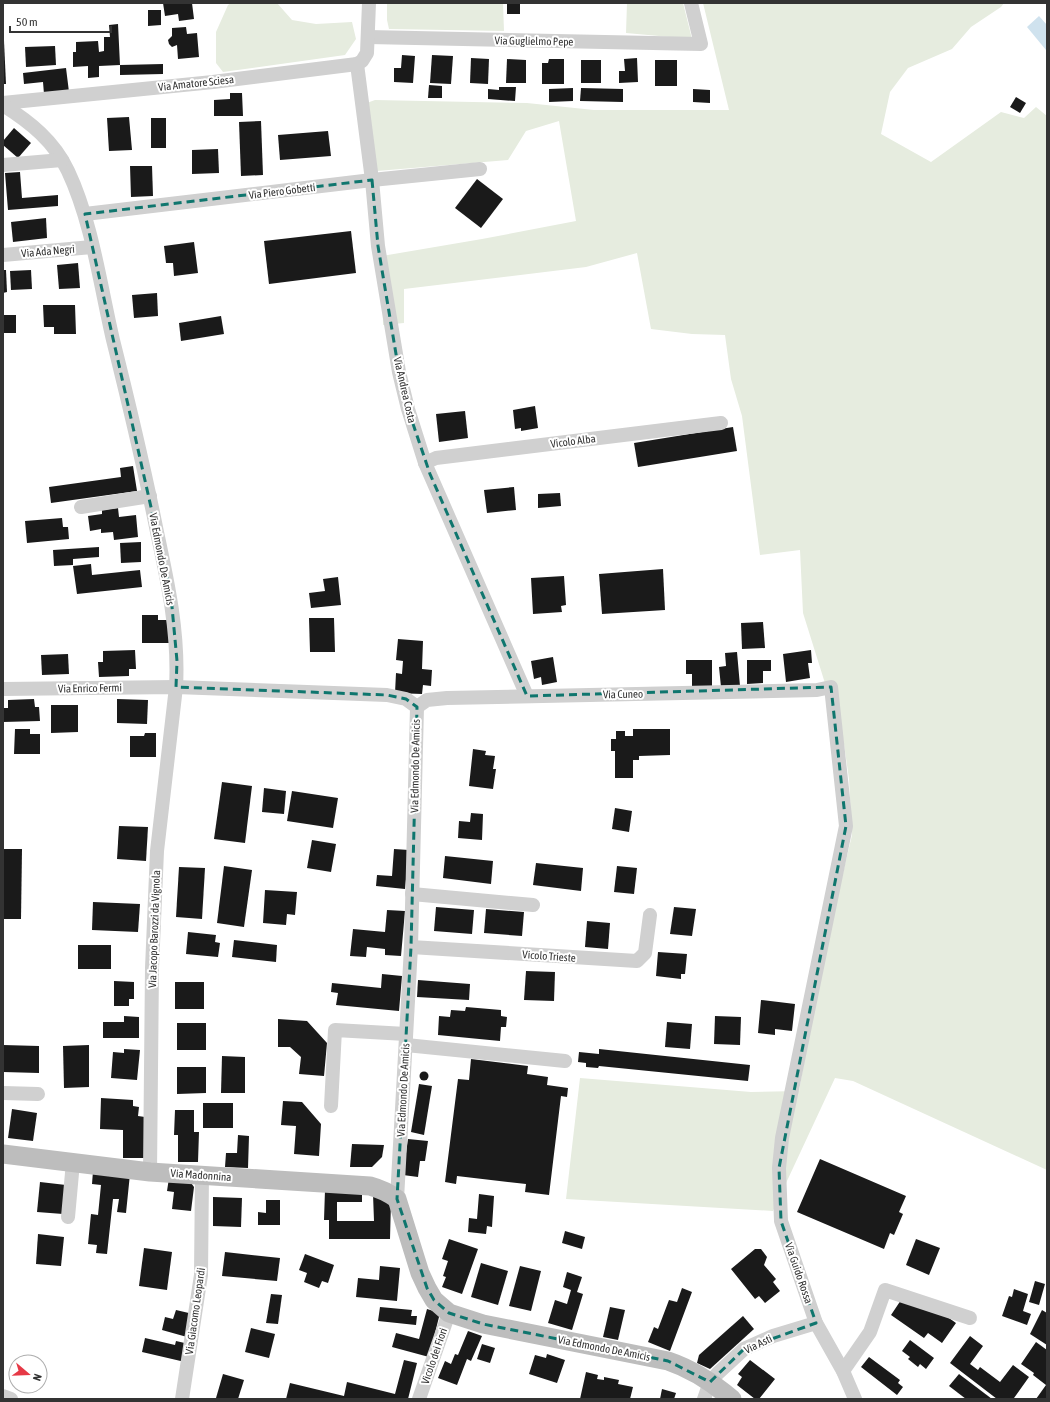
<svg xmlns="http://www.w3.org/2000/svg" width="1050" height="1402" font-family="'Asap Condensed',sans-serif">
<rect width="100%" height="100%" fill="#fff"/>
<!-- green -->
<g fill="#e6ecdf">
<polygon points="231,3 277,3 292,20 316,24 352,22 356,39 345,55 223,72 216,63 216,32 228,5"/>
<polygon points="387,3 503,3 504,31 389,29 387,20"/>
<polygon points="627,3 683,3 692,39 626,33"/>
<polygon points="703,3 1004,3 1001,7 971,27 952,49 908,68 890,92 881,134 931,162 1001,112 1024,118 1036,107 1047,116 1047,1170 853,1081 835,1078 773,1211 566,1199 580,1078 751,1092 799,1091 816,995 836,903 852,835 849,779 844,744 803,613 800,550 760,555 742,416 731,379 725,335 692,334 651,329 637,253 586,267 404,289 404,323 383,325 382,256 482,239 576,221 559,121 526,131 508,160 377,171 364,104 375,100 527,103 594,110 729,110"/>
</g>
<!-- water -->
<polygon fill="#cfe2ee" points="1039,16 1047,25 1046,50 1027,27"/>
<!-- building -->
<g fill="#1a1a1a">
<polygon points="163,3 192,3 194,19 179,21 178,14 165,16"/>
<rect x="507" y="3" width="13" height="11"/>
<polygon points="148,10 161,10 161,25 148,26"/>
<polygon points="118,24 120,65 163,64 163,74 120,75 120,65 99,66 99,77 88,78 88,66 73,67 73,52 76,52 76,42 98,41 99,52 104,51 104,37 110,37 109,25"/>
<polygon points="186,27 187,34 197,33 199,57 178,59 177,45 172,47 169,44 168,40 172,36 172,28"/>
<polygon points="3,41 4,41 6,84 3,84"/>
<polygon points="55,46 56,65 26,67 25,47"/>
<polygon points="402,55 415,56 413,83 394,82 394,68 401,68"/>
<polygon points="432,55 453,56 451,84 430,83"/>
<polygon points="471,58 489,59 488,84 470,83"/>
<polygon points="637,58 638,82 619,83 619,71 625,71 624,59"/>
<polygon points="507,59 526,60 526,83 506,83"/>
<polygon points="549,59 564,59 564,84 542,84 542,63 548,63"/>
<rect x="581" y="60" width="20" height="23"/>
<rect x="655" y="60" width="22" height="26"/>
<polygon points="66,68 69,92 44,94 43,82 24,84 23,73"/>
<polygon points="429,85 442,86 442,98 428,98"/>
<polygon points="499,87 516,87 515,101 488,99 488,89 499,90"/>
<polygon points="573,88 573,101 549,102 549,89"/>
<polygon points="581,88 623,89 623,102 580,101"/>
<polygon points="693,89 710,90 710,103 693,102"/>
<polygon points="230,93 242,93 243,116 214,116 214,100 230,99"/>
<polygon points="1016,97 1026,103 1020,113 1010,107"/>
<polygon points="129,117 132,150 109,151 107,118"/>
<rect x="151" y="118" width="15" height="30"/>
<polygon points="261,121 263,175 241,176 239,122"/>
<polygon points="14,128 31,143 18,158 3,145 3,141"/>
<polygon points="328,131 331,156 280,160 278,135"/>
<polygon points="218,149 219,173 192,174 192,150"/>
<polygon points="130,166 152,166 153,196 131,197"/>
<polygon points="20,172 22,198 58,195 58,206 8,210 5,173"/>
<polygon points="477,179 503,199 481,228 455,208"/>
<polygon points="46,218 47,238 13,242 11,222"/>
<polygon points="351,231 356,273 269,284 264,241"/>
<polygon points="194,242 198,273 174,276 173,263 166,263 164,246"/>
<polygon points="78,263 80,288 59,289 57,265"/>
<polygon points="3,270 6,270 7,292 3,293"/>
<polygon points="31,270 32,289 11,290 10,271"/>
<polygon points="157,293 158,316 134,318 132,295"/>
<polygon points="43,305 75,305 76,334 54,334 54,327 44,327"/>
<rect x="3" y="315" width="13" height="18"/>
<polygon points="221,316 224,334 181,341 179,323"/>
<polygon points="535,406 538,428 521,431 521,428 515,429 513,410"/>
<polygon points="465,411 468,438 439,442 436,414"/>
<polygon points="733,427 737,451 638,467 634,443"/>
<polygon points="133,466 137,491 51,503 49,487 121,477 120,468"/>
<polygon points="514,487 516,510 487,513 484,490"/>
<polygon points="560,493 561,506 538,508 538,494"/>
<polygon points="118,508 119,517 136,515 138,537 114,540 113,532 101,533 101,529 90,531 88,516 102,514 102,510"/>
<polygon points="62,518 63,527 68,527 69,539 27,543 25,521"/>
<polygon points="141,542 141,562 121,563 120,543"/>
<polygon points="99,547 99,557 73,559 73,565 54,566 53,550"/>
<polygon points="91,564 92,575 140,570 142,587 77,594 73,566"/>
<polygon points="663,569 665,610 602,614 599,574"/>
<polygon points="564,576 566,605 561,606 562,612 533,614 531,578"/>
<polygon points="338,577 341,605 311,608 309,593 325,591 323,579"/>
<polygon points="142,615 158,615 158,620 168,620 169,643 142,643"/>
<polygon points="309,618 334,618 335,652 310,652"/>
<polygon points="763,622 765,648 742,649 741,623"/>
<polygon points="398,639 423,641 422,669 432,670 431,686 423,685 422,694 395,693 396,673 402,674 403,661 396,660"/>
<polygon points="135,650 136,669 129,669 129,676 99,677 98,662 103,662 103,651"/>
<polygon points="811,650 812,663 808,663 810,678 786,682 783,654"/>
<polygon points="737,652 740,686 721,687 719,667 726,666 725,653"/>
<polygon points="68,654 69,674 42,675 41,655"/>
<polygon points="553,657 557,682 542,685 541,677 534,679 531,661"/>
<polygon points="686,660 712,660 712,686 692,686 692,674 686,674"/>
<polygon points="747,660 771,660 771,671 763,671 763,683 747,684"/>
<polygon points="34,699 35,707 39,707 40,721 3,722 3,708 8,708 8,700"/>
<polygon points="117,699 148,700 147,724 117,723"/>
<polygon points="51,705 78,705 78,732 51,733"/>
<polygon points="15,729 30,729 30,734 40,734 40,754 14,754"/>
<polygon points="633,729 670,729 670,755 639,756 639,760 633,760 633,778 615,778 615,751 611,751 611,739 616,739 616,731 625,731 625,736 633,736"/>
<polygon points="145,733 156,733 156,757 130,757 130,736 144,736"/>
<polygon points="473,749 486,751 485,755 495,756 493,769 496,769 493,789 469,786"/>
<polygon points="222,782 252,786 245,843 214,839"/>
<polygon points="264,788 286,791 284,814 262,812"/>
<polygon points="292,791 338,798 333,828 287,821"/>
<polygon points="615,808 632,811 629,832 612,829"/>
<polygon points="471,813 483,814 482,840 458,838 459,821 470,822"/>
<polygon points="119,826 148,827 146,861 117,859"/>
<polygon points="312,840 336,844 331,872 307,868"/>
<polygon points="3,849 22,849 21,919 3,919"/>
<polygon points="394,849 409,850 405,889 376,886 377,875 392,876"/>
<polygon points="445,856 493,861 491,884 443,878"/>
<polygon points="536,863 583,868 581,891 533,885"/>
<polygon points="224,866 252,870 244,927 217,923"/>
<polygon points="617,866 637,868 634,894 614,892"/>
<polygon points="179,867 205,868 202,919 176,917"/>
<polygon points="265,890 297,892 295,915 287,914 286,925 263,923"/>
<polygon points="93,902 140,904 138,932 92,930"/>
<polygon points="436,907 474,910 472,934 434,931"/>
<polygon points="674,907 696,909 692,936 670,934"/>
<polygon points="486,909 524,912 522,936 484,933"/>
<polygon points="387,910 405,911 401,956 385,955 385,949 367,947 366,957 350,956 353,929 385,932"/>
<polygon points="587,921 610,923 608,949 585,947"/>
<polygon points="188,932 216,935 215,942 220,943 218,957 186,954"/>
<polygon points="234,940 277,945 276,962 232,957"/>
<rect x="78" y="945" width="33" height="24"/>
<polygon points="658,952 687,954 685,974 681,974 681,979 656,976"/>
<polygon points="526,971 555,972 554,1001 524,1000"/>
<polygon points="382,974 402,976 399,1011 336,1005 338,993 331,992 332,983 381,988"/>
<polygon points="418,980 470,984 469,1000 417,997"/>
<polygon points="114,981 134,982 134,999 129,999 129,1006 114,1006"/>
<rect x="175" y="982" width="29" height="27"/>
<polygon points="761,1000 795,1004 792,1031 775,1029 775,1035 758,1033"/>
<polygon points="466,1007 501,1010 501,1016 507,1017 506,1027 501,1027 500,1041 438,1035 439,1016 450,1017 451,1010 465,1011"/>
<polygon points="124,1016 139,1017 139,1038 103,1038 103,1022 124,1022"/>
<polygon points="715,1016 741,1017 740,1045 714,1044"/>
<polygon points="278,1019 307,1021 327,1043 324,1076 299,1074 301,1057 290,1047 278,1047"/>
<polygon points="667,1022 692,1024 690,1049 665,1047"/>
<rect x="177" y="1023" width="29" height="27"/>
<polygon points="3,1045 39,1046 39,1073 3,1072"/>
<polygon points="89,1045 89,1087 64,1088 63,1046"/>
<polygon points="124,1049 140,1050 137,1080 111,1078 113,1052 124,1053"/>
<polygon points="599,1049 750,1065 748,1081 599,1066 598,1068 586,1067 586,1063 578,1062 579,1052 599,1054"/>
<polygon points="222,1056 245,1057 245,1093 221,1093"/>
<polygon points="471,1059 528,1066 527,1074 548,1077 547,1085 568,1088 567,1097 561,1096 549,1195 525,1192 526,1184 457,1176 456,1184 445,1182 458,1079 469,1080"/>
<polygon points="177,1067 206,1067 206,1093 177,1094"/>
<circle cx="424" cy="1076" r="4.5"/>
<polygon points="419,1084 432,1086 424,1135 411,1132"/>
<polygon points="101,1098 133,1100 133,1106 139,1107 138,1116 145,1117 144,1158 123,1158 123,1130 100,1129"/>
<polygon points="283,1101 302,1102 321,1124 319,1156 294,1154 296,1126 281,1125"/>
<rect x="203" y="1103" width="30" height="25"/>
<polygon points="12,1109 37,1113 33,1141 8,1138"/>
<polygon points="175,1110 194,1110 194,1132 199,1132 198,1162 178,1162 178,1135 174,1135"/>
<polygon points="238,1135 249,1136 248,1168 225,1167 226,1153 237,1153"/>
<polygon points="408,1139 428,1141 425,1161 420,1161 418,1177 403,1175"/>
<polygon points="352,1144 384,1145 382,1157 372,1167 350,1167"/>
<polygon points="820,1159 906,1196 899,1212 903,1214 894,1235 890,1233 884,1249 797,1212"/>
<polygon points="93,1171 130,1174 126,1213 117,1212 119,1199 113,1199 107,1254 96,1253 97,1245 88,1244 91,1214 98,1215 101,1185 92,1184"/>
<polygon points="169,1178 189,1180 194,1187 191,1211 172,1209 174,1192 167,1191"/>
<polygon points="40,1182 66,1185 63,1214 37,1212"/>
<polygon points="325,1190 362,1191 362,1202 337,1202 337,1221 374,1221 373,1194 391,1201 390,1239 329,1239 329,1220 324,1220"/>
<polygon points="479,1194 494,1196 492,1227 487,1226 486,1234 468,1232 469,1218 477,1219"/>
<polygon points="213,1197 242,1198 241,1227 213,1226"/>
<polygon points="266,1200 280,1200 280,1225 258,1225 258,1212 266,1213"/>
<polygon points="565,1231 585,1237 582,1249 562,1243"/>
<polygon points="38,1234 64,1237 61,1266 36,1264"/>
<polygon points="449,1239 478,1249 462,1294 442,1287 446,1277 443,1276 448,1261 442,1259"/>
<polygon points="916,1239 940,1248 929,1275 906,1265"/>
<polygon points="144,1248 172,1252 167,1290 139,1286"/>
<polygon points="755,1249 761,1249 767,1257 764,1265 776,1279 773,1282 780,1291 765,1303 759,1296 755,1299 731,1269"/>
<polygon points="225,1252 280,1258 277,1281 222,1276"/>
<polygon points="305,1254 334,1265 328,1283 322,1281 319,1288 304,1282 307,1273 299,1270"/>
<polygon points="481,1263 508,1271 498,1305 471,1297"/>
<polygon points="380,1266 400,1268 397,1301 356,1297 358,1278 379,1280"/>
<polygon points="520,1266 541,1271 531,1311 509,1306"/>
<polygon points="567,1272 582,1277 577,1292 583,1294 572,1330 548,1323 555,1300 567,1304 571,1290 563,1287"/>
<polygon points="1035,1281 1045,1284 1039,1305 1029,1302"/>
<polygon points="682,1288 692,1292 670,1351 648,1342 654,1327 658,1329 669,1300 677,1302"/>
<polygon points="1014,1289 1028,1294 1023,1311 1031,1314 1027,1325 1002,1316 1009,1296 1012,1297"/>
<polygon points="271,1294 282,1295 278,1324 266,1323"/>
<polygon points="903,1297 939,1311 956,1323 942,1343 928,1333 924,1338 891,1315"/>
<polygon points="380,1307 412,1310 411,1316 417,1316 416,1325 378,1321"/>
<polygon points="610,1307 625,1310 618,1340 603,1337"/>
<polygon points="427,1309 440,1313 429,1357 392,1347 396,1333 419,1339"/>
<polygon points="176,1310 193,1314 187,1337 162,1330 165,1317 173,1319"/>
<polygon points="1042,1310 1047,1313 1047,1345 1030,1334"/>
<polygon points="743,1316 754,1329 710,1369 697,1363 699,1355"/>
<polygon points="251,1328 275,1334 269,1358 245,1352"/>
<polygon points="468,1331 482,1336 471,1361 467,1359 457,1385 438,1378 445,1361 451,1364 455,1354 458,1355"/>
<polygon points="970,1336 983,1346 970,1364 978,1370 980,1367 1000,1382 1013,1365 1029,1377 1014,1398 1015,1399 997,1399 950,1363"/>
<polygon points="145,1338 175,1345 176,1341 189,1344 185,1362 142,1352"/>
<polygon points="910,1340 934,1358 926,1369 920,1364 918,1367 908,1359 910,1357 902,1351"/>
<polygon points="1036,1342 1047,1350 1047,1399 1036,1399 1046,1385 1033,1375 1034,1373 1021,1364"/>
<polygon points="482,1344 495,1348 490,1363 477,1359"/>
<polygon points="547,1354 565,1360 557,1383 529,1374 535,1355 546,1358"/>
<polygon points="869,1357 900,1380 898,1383 903,1387 897,1395 861,1367"/>
<polygon points="404,1360 417,1363 408,1399 286,1399 290,1383 344,1396 347,1382 395,1394"/>
<polygon points="750,1360 775,1379 759,1399 755,1399 737,1385 742,1377 738,1374"/>
<polygon points="586,1372 598,1375 597,1379 604,1380 604,1377 619,1380 618,1384 633,1387 630,1399 580,1399"/>
<polygon points="223,1374 244,1380 238,1399 216,1398"/>
<polygon points="959,1374 992,1399 966,1399 949,1386"/>
<polygon points="662,1389 676,1393 674,1399 660,1399"/>
</g>
<g fill="none" stroke-linecap="round" stroke-linejoin="round">
<!-- street -->
<g stroke="#d0d0d0" stroke-width="14">
<polyline points="368,37 701,44 691,3"/>
<polyline points="357,64 372,180 378,246 399,372 408,409 425,463 527,696"/>
<polyline points="3,103 213,82 357,64 362,61 367,53 369,3"/>
<path d="M 3,105 C 30,122 54,141 68,171 C 92,222 100,284 113,340 C 129,404 144,467 157,532 C 168,583 179,634 176,687 L 157,851 L 152,968 L 150,1172"/>
<polyline points="3,165 62,160"/>
<polyline points="85,214 372,180 480,169"/>
<polyline points="3,255 92,247"/>
<polyline points="425,463 436,458 721,423"/>
<polyline points="81,507 150,496"/>
<polyline points="3,689 176,687 387,695 406,699 417,707 411,947 397,1199"/>
<polyline points="417,707 427,700 447,698 817,690 831,687 846,826 782,1138 779,1168 781,1221 816,1323 843,1371 855,1399"/>
<polyline points="412,894 533,905"/>
<polyline points="411,947 637,961 645,953 650,915"/>
<polyline points="406,1045 565,1061"/>
<polyline points="3,1093 38,1094"/>
<polyline points="331,1106 335,1030 406,1034"/>
<polyline points="68,1217 73,1162"/>
<polyline points="843,1371 870,1332 885,1290 970,1318"/>
<polyline points="3,1396 11,1399"/>
<polyline points="182,1399 201,1275 202,1175"/>
<polyline points="419,1399 449,1313"/>
<polyline points="704,1399 710,1382 718,1373 744,1349 773,1336 816,1323"/>
</g>
<!-- secondary -->
<path stroke="#bdbdbd" stroke-width="19" d="M 3,1154 L 150,1172 L 370,1186 C 381,1189 388,1192 397,1199 L 420,1273 L 427,1288 L 434,1300 L 449,1313 L 483,1324 L 668,1361 C 692,1369 713,1383 732,1399"/>
</g>
<!-- marked area -->
<path fill="none" stroke="#0f766e" stroke-width="3" stroke-dasharray="8 5" stroke-linejoin="round" d="M 372,180 L 378,246 L 399,372 L 408,409 L 430,474 L 527,696 L 831,687 L 846,826 L 779,1168 L 781,1221 L 816,1323 L 744,1349 L 710,1382 L 668,1361 L 483,1324 L 449,1313 L 434,1300 L 427,1288 L 397,1199 L 411,947 L 417,707 L 406,699 L 387,695 L 176,687 L 177,661 L 171,596 L 85,214 Z"/>
<g text-anchor="middle" dominant-baseline="central" stroke-width="4" stroke-linejoin="round" paint-order="stroke">
<!-- street labels -->
<g font-size="11" fill="#333" stroke="#fff">
<text transform="translate(534 41) rotate(1)">Via Guglielmo Pepe</text>
<text transform="translate(196 83) rotate(-6)">Via Amatore Sciesa</text>
<text transform="translate(282 191) rotate(-7)">Via Piero Gobetti</text>
<text transform="translate(48 251) rotate(-5)">Via Ada Negri</text>
<text transform="translate(405 390) rotate(77)">Via Andrea Costa</text>
<text transform="translate(573 441) rotate(-7)">Vicolo Alba</text>
<text transform="translate(162 559) rotate(79)">Via Edmondo De Amicis</text>
<text transform="translate(90 688) rotate(-1)">Via Enrico Fermi</text>
<text transform="translate(623 694) rotate(-1)">Via Cuneo</text>
<text transform="translate(415 766) rotate(-89)">Via Edmondo De Amicis</text>
<text transform="translate(154 929) rotate(-88)">Via Jacopo Barozzi da Vignola</text>
<text transform="translate(549 956) rotate(4)">Vicolo Trieste</text>
<text transform="translate(403 1090) rotate(-87)">Via Edmondo De Amicis</text>
<text transform="translate(201 1175) rotate(4)">Via Madonnina</text>
<text transform="translate(799 1273) rotate(71)">Via Guido Rossa</text>
<text transform="translate(195 1311) rotate(-82)">Via Giacomo Leopardi</text>
<text transform="translate(758 1344) rotate(-26)">Via Asti</text>
<text transform="translate(604 1348) rotate(11)">Via Edmondo De Amicis</text>
<text transform="translate(434 1356) rotate(-71)">Vicolo dei Fiori</text>
</g>
</g>
<!-- border -->
<rect width="1050" height="1402" fill="none" stroke="#333333" stroke-width="8"/>
<!-- north arrow -->
<g transform="translate(28 1374) rotate(109)"><circle r="19" fill="#ffffff" stroke="#adadad"/>
<path d="M0-3L7 15L0 10L-7 15Z" fill="#e63946"/>
<text y="-6" font-size="11" font-weight="bold" text-anchor="middle" fill="#333333">N</text>
</g>
<!-- scale -->
<path d="M10 26v6h101v-6" fill="none" stroke="#333333" stroke-width="2"/>
<text x="16" y="26" font-size="12" fill="#333333" stroke="#ffffff" stroke-width="3" paint-order="stroke">50 m</text>
</svg>
